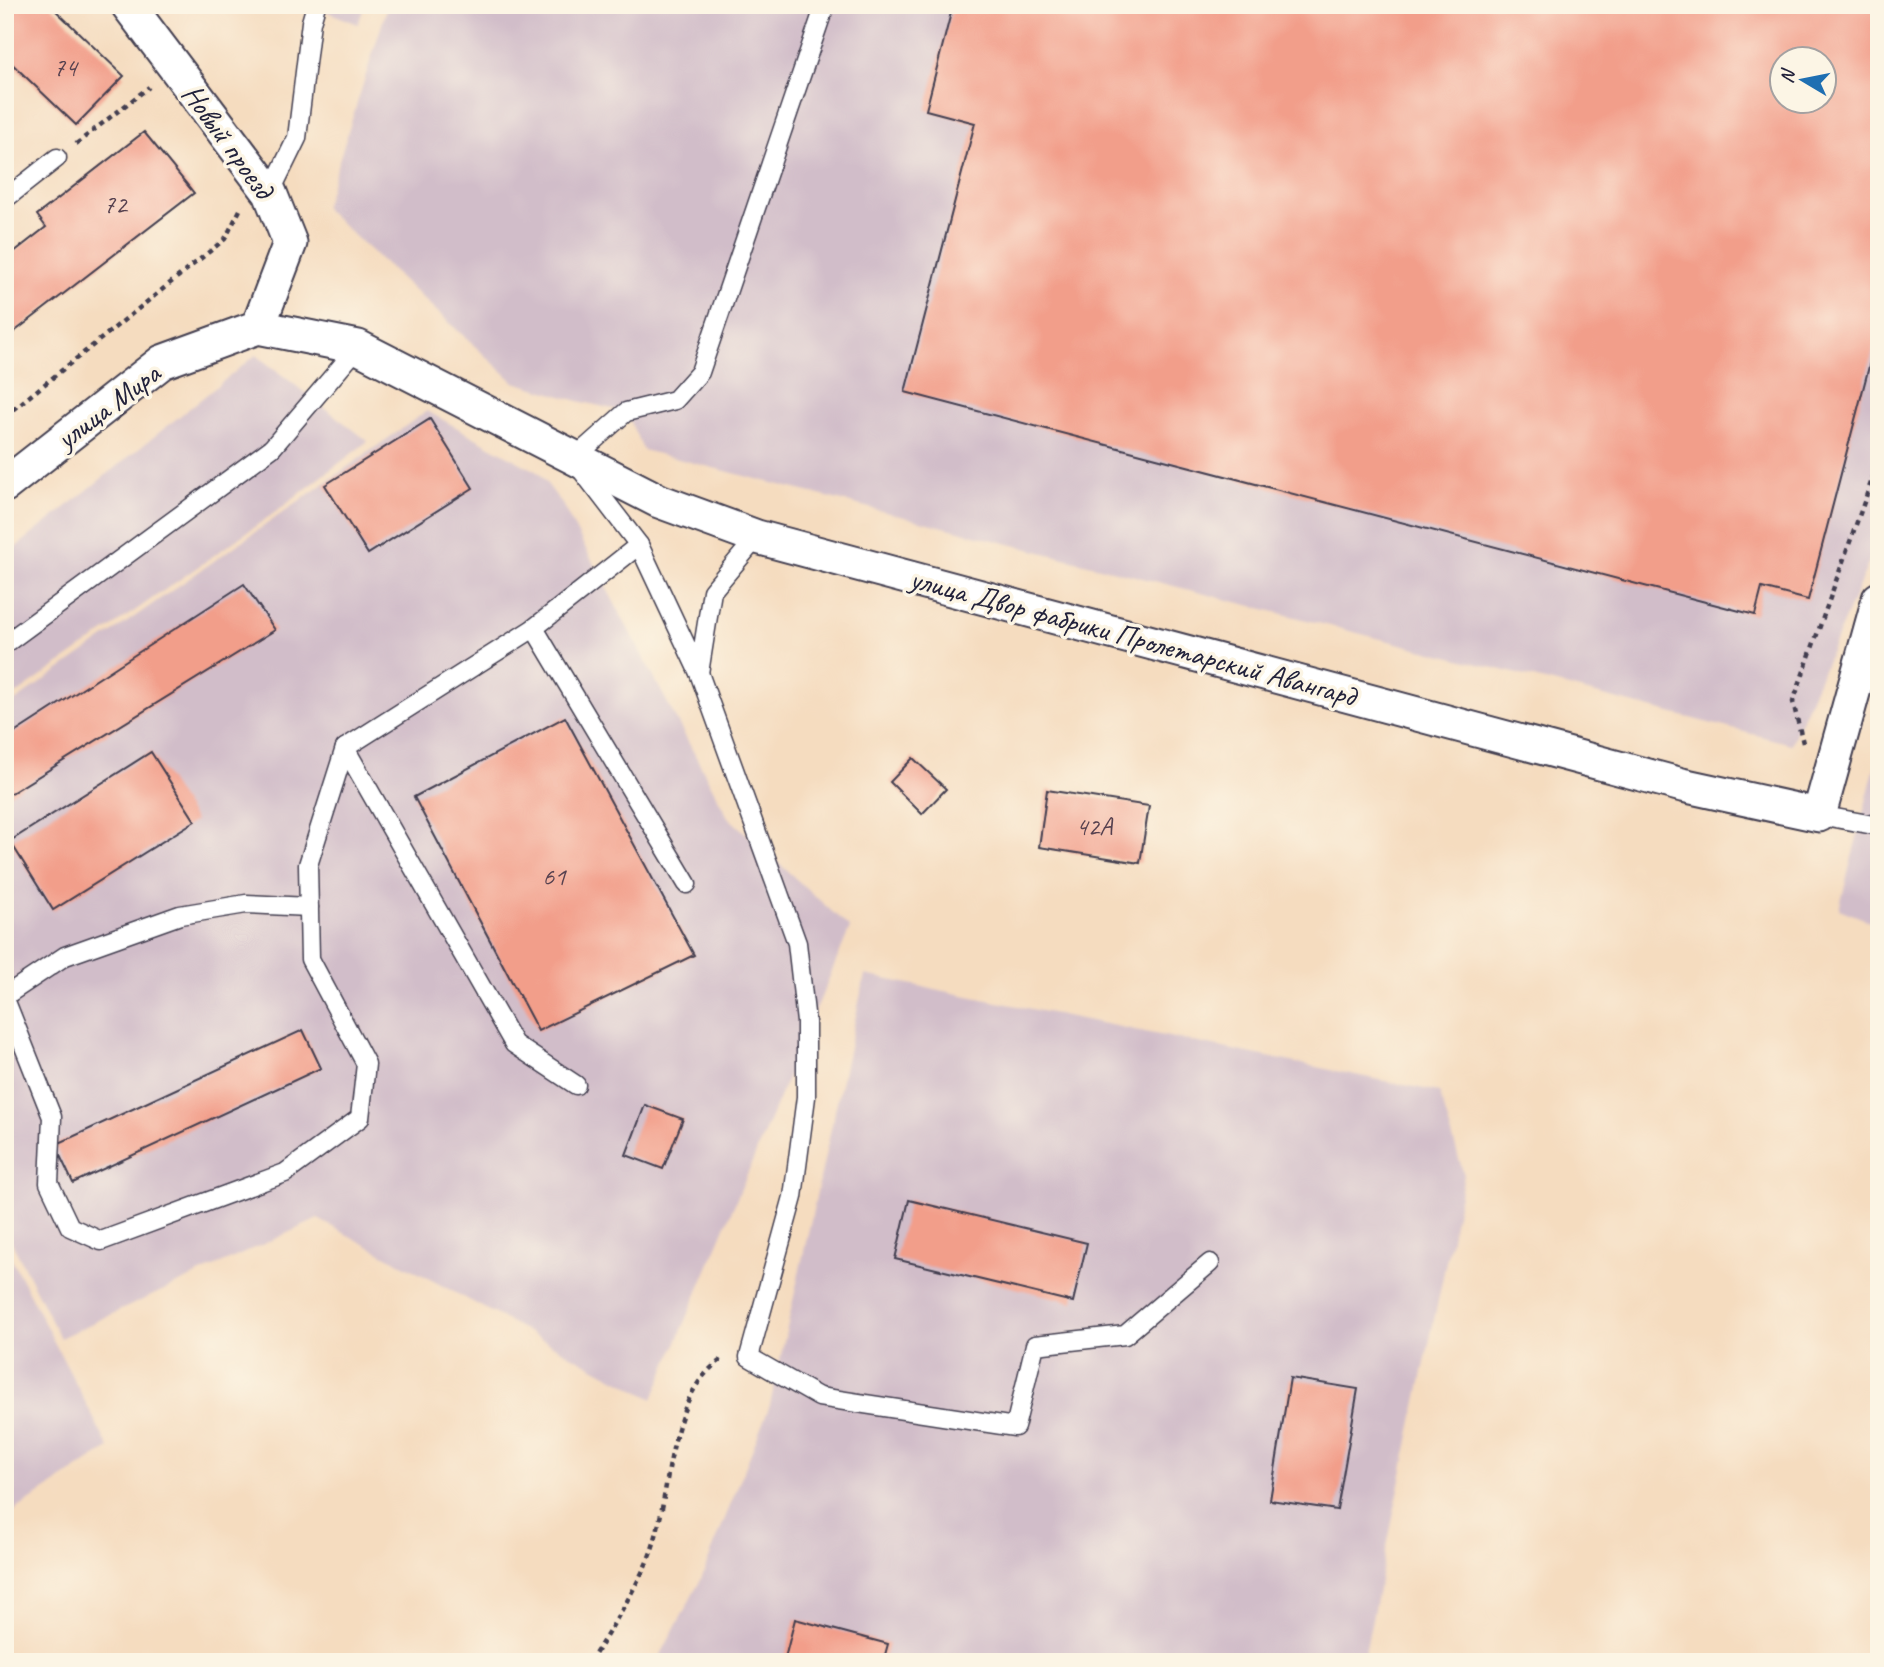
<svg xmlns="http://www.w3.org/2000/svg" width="1884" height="1667" font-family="Caveat,sans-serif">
<rect width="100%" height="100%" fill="#fcf5e5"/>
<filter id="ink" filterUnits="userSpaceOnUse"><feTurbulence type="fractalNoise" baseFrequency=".0143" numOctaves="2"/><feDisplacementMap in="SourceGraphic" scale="14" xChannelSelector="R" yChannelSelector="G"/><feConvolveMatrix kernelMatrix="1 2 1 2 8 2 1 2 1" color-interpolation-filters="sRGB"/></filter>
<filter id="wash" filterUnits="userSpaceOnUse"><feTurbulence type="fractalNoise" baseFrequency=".00686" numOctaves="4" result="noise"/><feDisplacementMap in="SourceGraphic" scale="28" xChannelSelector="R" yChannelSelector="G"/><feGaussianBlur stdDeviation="1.57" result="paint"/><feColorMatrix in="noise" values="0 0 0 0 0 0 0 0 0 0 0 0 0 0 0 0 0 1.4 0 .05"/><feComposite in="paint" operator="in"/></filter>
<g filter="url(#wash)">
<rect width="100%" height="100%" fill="#f5dcbf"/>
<!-- industrial -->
<g fill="#d1bdc9" fill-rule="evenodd">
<polygon points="310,5 365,5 358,24"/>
<path d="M 388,5 L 1879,5 L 1879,539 L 1791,744 L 643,450 L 626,412 L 578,401 L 514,382 L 324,208 ZM 1783,60 L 1825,60 L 1825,102 L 1783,102 Z"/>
<polygon points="256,355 368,441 280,509 5,702 5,556"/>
<polygon points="427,411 539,473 562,504 728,817 850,928 653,1399 318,1219 60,1338 5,1229 5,708"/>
<polygon points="1879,750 1879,925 1839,909"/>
<polygon points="865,975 1439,1092 1464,1175 1363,1662 657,1662 701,1579 770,1405"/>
<polygon points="5,1247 109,1448 5,1517"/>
</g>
<g id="blocks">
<!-- building -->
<g fill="#f29e8a" fill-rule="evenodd">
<polygon points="5,5 50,5 124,76 76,125 5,57"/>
<path d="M 953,5 L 1879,5 L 1879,328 L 1808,600 L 1762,588 L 1755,615 L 905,392 L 975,123 L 926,110 ZM 1783,60 L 1825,60 L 1825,102 L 1783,102 Z"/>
<polygon points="144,132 194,193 5,339 5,259 46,227 37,215"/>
<polygon points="430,419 473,488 368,554 325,485"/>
<polygon points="244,584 275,630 5,797 5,739"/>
<polygon points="565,717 694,955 538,1031 414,797"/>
<polygon points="151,752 195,821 53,910 10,841"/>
<polygon points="913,758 946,789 922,814 890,782"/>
<polygon points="1047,790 1149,806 1140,863 1039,847"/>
<polygon points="303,1030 321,1068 73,1183 55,1145"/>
<polygon points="645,1105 683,1119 663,1169 626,1155"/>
<polygon points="909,1200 1087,1243 1073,1302 895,1259"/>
<polygon points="1290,1378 1358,1389 1337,1510 1270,1500"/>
<polygon points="795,1619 888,1644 883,1662 784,1662"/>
</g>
</g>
</g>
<g filter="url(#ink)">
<use href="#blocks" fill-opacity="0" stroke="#423e4f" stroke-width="2"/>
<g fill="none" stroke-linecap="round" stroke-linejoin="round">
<defs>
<g id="lane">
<polyline points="825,5 700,372 675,400 626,412 573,459 639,545 699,673 797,943 806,1022 806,1097 793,1197 749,1357 819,1397 1015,1427 1035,1345 1125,1335 1210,1263"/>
<polyline points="270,193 297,138 311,22 316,5"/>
<polyline points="5,199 57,158"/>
<polyline points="639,545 534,628 687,884"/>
<polyline points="534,628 345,748 514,1044 576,1085"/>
<polyline points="5,644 272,448 358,347"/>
<polyline points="699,673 712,591 757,537"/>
<polyline points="1819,815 1879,826"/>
<polyline points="5,996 65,956 180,915 246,904 309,907"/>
<polyline points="5,999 52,1117 49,1183 70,1227 101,1241 285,1173 360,1118 366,1064 310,959 308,865 345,748"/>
</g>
<g id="street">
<polyline points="128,5 270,193 290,243 258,327"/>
<polyline points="258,327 358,347 659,501 757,537 1682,785 1819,815 1879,599"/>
<polyline points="5,485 162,362 258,327"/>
</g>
</defs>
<!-- lane casing -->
<use href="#lane" stroke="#423e4f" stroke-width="21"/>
<!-- street casing -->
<use href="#street" stroke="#423e4f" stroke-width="37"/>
<!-- path -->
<g stroke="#423e4f" stroke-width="4.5" stroke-dasharray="5 5" stroke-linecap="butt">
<polyline points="76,144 149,87"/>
<polyline points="5,416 225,239 241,208"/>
<polyline points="1803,743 1793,702 1879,460"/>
<path d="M 590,1662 C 608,1634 642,1579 652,1549 C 672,1491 666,1394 724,1358"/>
</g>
<!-- lane -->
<use href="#lane" stroke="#fff" stroke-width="18"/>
<!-- street -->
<use href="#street" stroke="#fff" stroke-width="33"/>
</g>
</g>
<g text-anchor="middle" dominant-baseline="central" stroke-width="7" stroke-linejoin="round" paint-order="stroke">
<!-- number labels -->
<g font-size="26" fill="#56414f">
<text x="65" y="67">74</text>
<text x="115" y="204">72</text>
<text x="1094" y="826">42А</text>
<text x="554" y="876">61</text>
</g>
<!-- street labels -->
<g font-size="30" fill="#22223b" stroke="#fcf5e5">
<text transform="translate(228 141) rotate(54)">Новый проезд</text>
<text transform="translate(108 406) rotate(-37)">улица Мира</text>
<text transform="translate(1133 637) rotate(15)">улица Двор фабрики Пролетарский Авангард</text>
</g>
</g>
<!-- margin -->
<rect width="1884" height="1667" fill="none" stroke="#fcf5e5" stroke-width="28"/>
<!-- north arrow -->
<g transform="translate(1803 80) rotate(280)"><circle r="33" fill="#fcf5e5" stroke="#a5a1a1" stroke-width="2"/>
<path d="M0-5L12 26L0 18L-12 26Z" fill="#1f6fb2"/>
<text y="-10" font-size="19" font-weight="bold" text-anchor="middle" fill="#22223b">N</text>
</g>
</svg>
